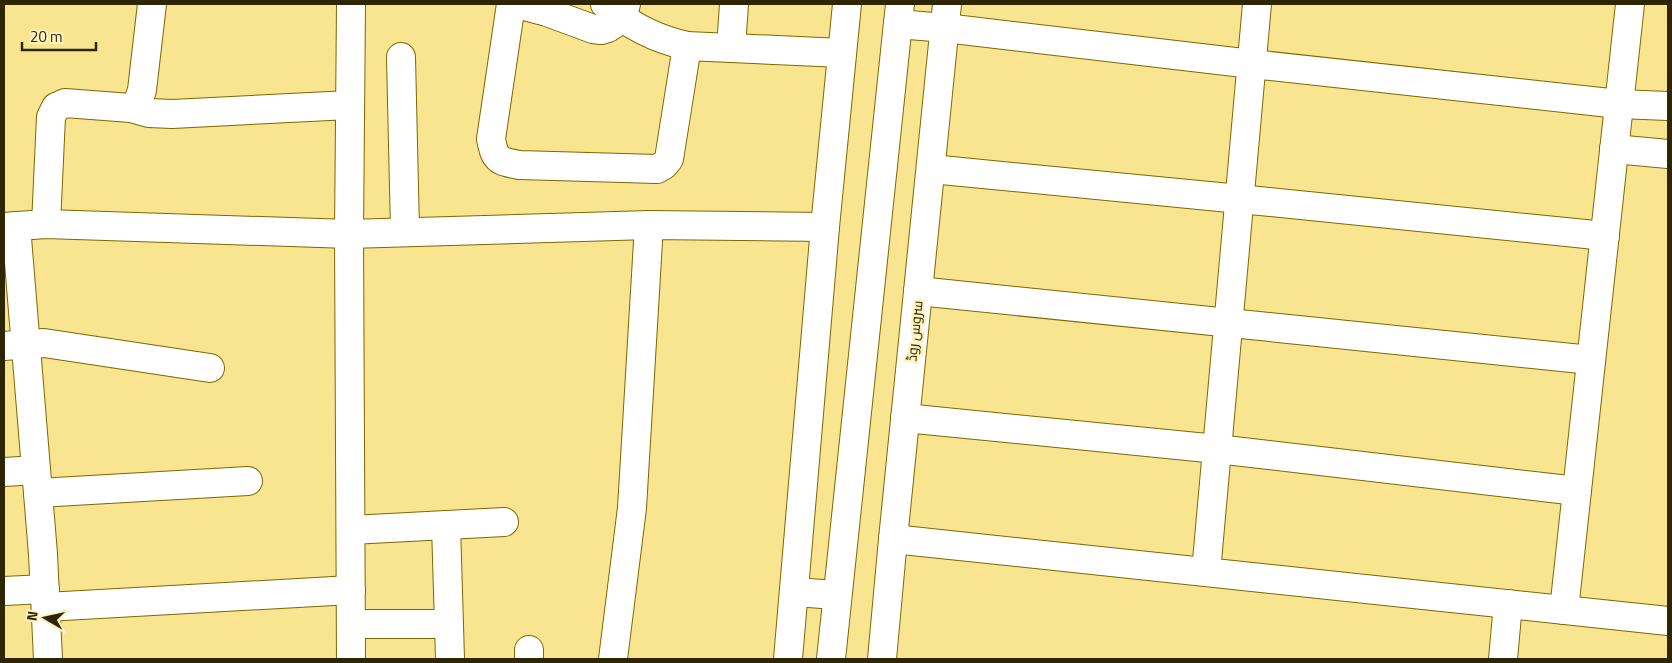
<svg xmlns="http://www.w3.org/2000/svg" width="1672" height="663" font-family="'Titillium Web',Cairo,sans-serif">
<rect width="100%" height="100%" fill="#f9e590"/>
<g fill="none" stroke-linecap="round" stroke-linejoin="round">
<defs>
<g id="minor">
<polyline points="351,4 349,234 351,659"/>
<path d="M 511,4 L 491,139 C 495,160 498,161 519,165 L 657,169 L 664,165 L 669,159 L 687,46"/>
<polyline points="517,4 547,12 593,29 601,30 608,28 622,19 626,4"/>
<path d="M 605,4 C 628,25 656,39 687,46 L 842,53"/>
<polyline points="898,24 945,28 1252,64 1619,104 1668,106"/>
<polyline points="731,48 734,4"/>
<polyline points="401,57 405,231"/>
<polyline points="131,108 149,113 172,114 350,105"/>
<polyline points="1614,149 1668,154"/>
<polyline points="931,169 1240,199 1605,236"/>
<polyline points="46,224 51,117 56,107 65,103 131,108 138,102 142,90 152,4"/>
<polyline points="16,226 43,554 48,659"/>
<polyline points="4,227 46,224 349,234 649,225 825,227"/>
<polyline points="918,291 1591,360"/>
<polyline points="4,346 44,343 210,368"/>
<polyline points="905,418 1217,449 1577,491"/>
<polyline points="4,472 36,470"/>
<polyline points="38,493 248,481"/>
<polyline points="446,525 450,659"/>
<polyline points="351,530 504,522"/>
<polyline points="893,539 1668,621"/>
<polyline points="1206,572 1257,4"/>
<polyline points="4,591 45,589"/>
<polyline points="795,592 836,595"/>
<polyline points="46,607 351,590"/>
<polyline points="1564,610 1630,4"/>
<polyline points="351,624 449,624"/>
<polyline points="529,650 529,659"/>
<polyline points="613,659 632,508 649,225"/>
<polyline points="882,659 893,539 947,4"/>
<polyline points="1503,659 1508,604"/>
</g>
<g id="major">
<polyline points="788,659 825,227 847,4"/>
<polyline points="831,659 900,4"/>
</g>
</defs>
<!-- minor casing -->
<use href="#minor" stroke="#7b6800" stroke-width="30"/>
<!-- major casing -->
<use href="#major" stroke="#7b6800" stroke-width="30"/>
<!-- minor -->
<use href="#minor" stroke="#fff" stroke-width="28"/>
<!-- major -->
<use href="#major" stroke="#fff" stroke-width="28"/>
</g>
<g text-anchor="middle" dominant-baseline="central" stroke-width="5" stroke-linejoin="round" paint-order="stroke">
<!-- street labels -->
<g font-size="14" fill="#2e2602" stroke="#fef3c1">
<text transform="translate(914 331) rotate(-84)">سروس روڈ</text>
</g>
</g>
<!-- border -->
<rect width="1672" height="663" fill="none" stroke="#2e2602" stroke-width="10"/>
<!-- north arrow -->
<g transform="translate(45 618) rotate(279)" stroke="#fef3c1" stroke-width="4" paint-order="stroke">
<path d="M0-4L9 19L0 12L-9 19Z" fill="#2e2602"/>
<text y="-8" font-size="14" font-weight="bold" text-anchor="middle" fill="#2e2602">N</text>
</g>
<!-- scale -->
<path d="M22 42v8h74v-8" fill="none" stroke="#2e2602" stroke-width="2.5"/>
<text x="30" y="42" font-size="15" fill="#2e2602" stroke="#fef3c1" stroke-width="4" paint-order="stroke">20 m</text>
</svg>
